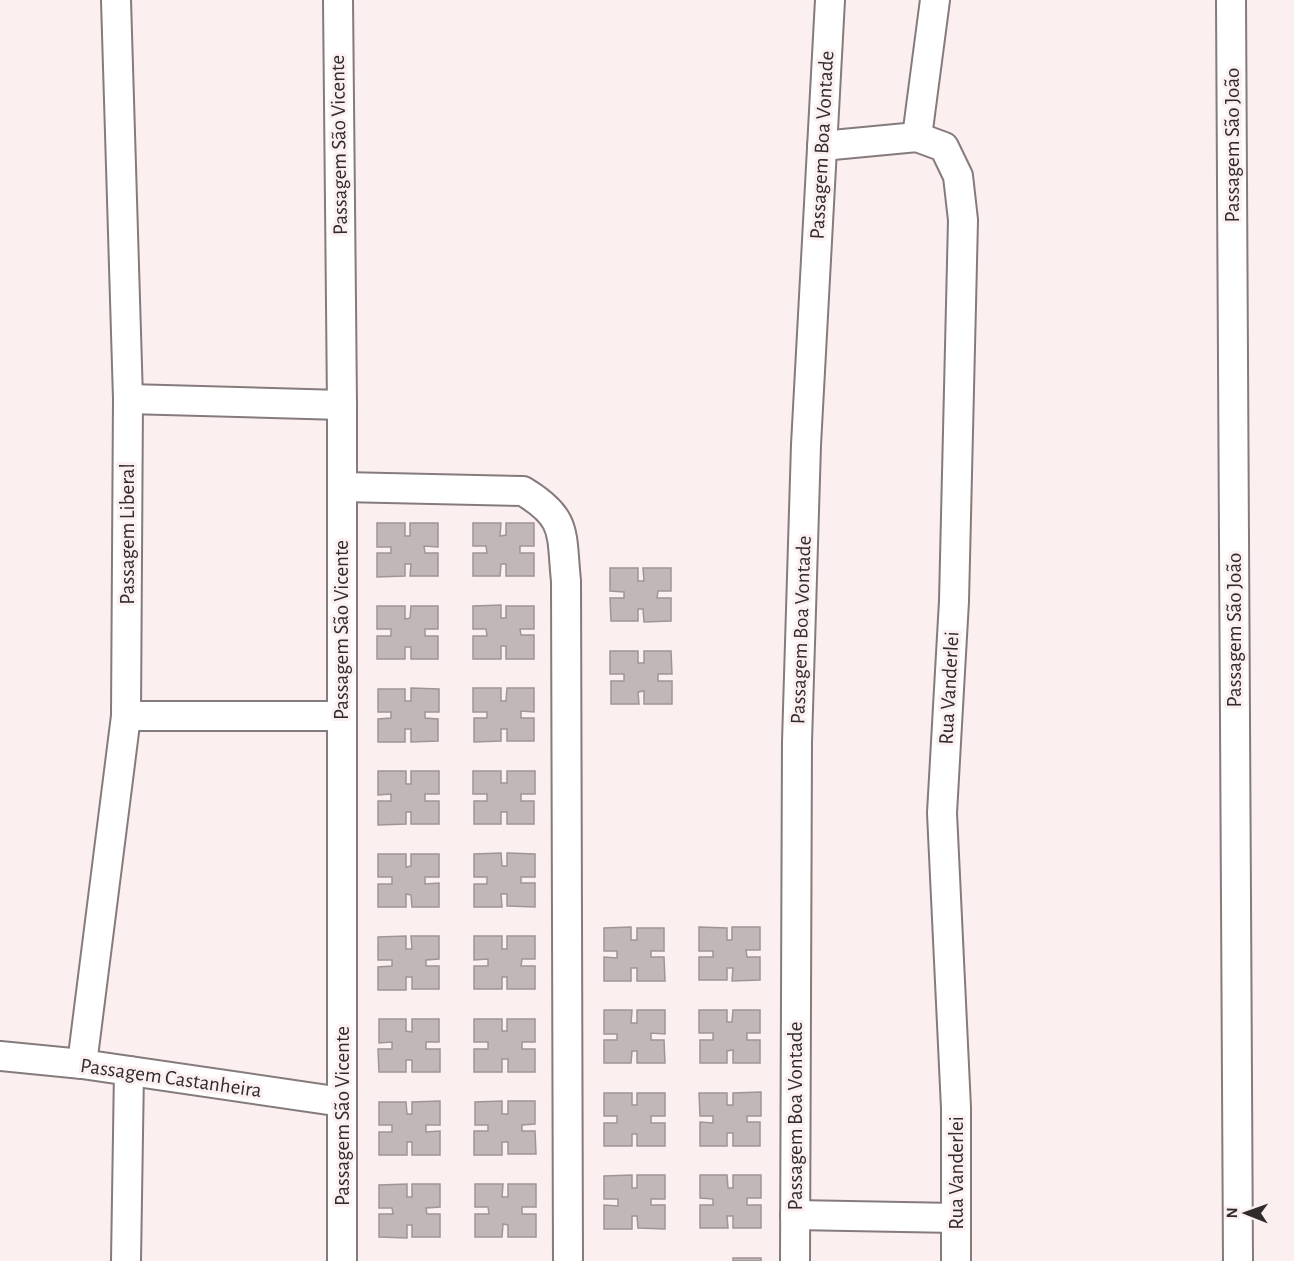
<svg xmlns="http://www.w3.org/2000/svg" width="1294" height="1261" font-family="'Alegreya Sans',sans-serif">
<rect width="100%" height="100%" fill="#fbeff0"/>
<!-- building -->
<g fill="#c2b7b8" stroke="#9f9595" stroke-width="1.5">
<polygon points="377,523 405,523 405,536 410,536 410,523 438,523 438,547 424,546 425,553 438,553 438,576 410,576 411,564 405,564 405,576 377,577 377,553 391,553 391,547 377,547"/>
<polygon points="473,523 501,523 500,536 506,535 506,523 534,523 534,546 520,546 520,553 534,553 534,576 506,576 506,564 501,564 500,576 473,576 473,553 487,553 486,546 473,546"/>
<polygon points="610,568 638,568 638,581 644,581 643,568 671,568 671,591 658,591 657,598 671,598 671,621 644,622 643,609 638,609 638,621 611,621 610,598 624,598 624,592 610,591"/>
<polygon points="501,605 501,618 506,618 506,606 534,606 534,629 520,629 521,635 534,635 534,659 506,659 506,646 501,646 501,659 473,659 473,636 487,636 486,629 473,629 473,606"/>
<polygon points="377,606 405,606 405,619 410,618 411,606 438,606 438,629 425,629 425,636 438,636 438,659 411,659 411,647 405,647 405,659 377,659 377,636 391,636 391,629 377,629"/>
<polygon points="610,651 638,651 638,663 644,663 644,651 671,651 672,674 658,674 658,681 672,681 672,704 644,704 644,691 638,692 639,704 611,704 611,681 624,681 624,674 610,674"/>
<polygon points="411,688 439,689 439,712 425,712 425,718 438,719 438,741 411,742 411,729 405,729 405,742 378,742 378,719 391,718 391,712 378,712 378,689 405,689 405,701 411,701"/>
<polygon points="473,688 501,688 501,701 506,701 507,688 534,688 534,712 521,711 521,718 534,718 534,741 507,741 507,729 501,729 501,741 474,742 474,718 487,718 487,712 473,712"/>
<polygon points="378,771 406,771 406,784 411,784 411,771 439,771 439,794 425,794 425,801 439,801 439,824 411,824 411,812 406,812 406,824 378,825 378,801 391,801 391,794 378,795"/>
<polygon points="473,771 501,771 501,783 507,783 507,771 535,771 535,794 521,794 521,801 534,801 534,824 507,824 507,812 501,812 501,824 474,824 474,801 487,801 487,794 473,794"/>
<polygon points="501,853 502,866 507,866 507,853 535,854 535,877 521,877 521,883 535,883 535,907 507,906 507,894 501,894 502,907 474,907 474,884 487,884 487,877 474,877 474,854"/>
<polygon points="378,854 406,854 406,867 411,866 411,854 439,854 439,877 425,877 425,884 439,883 439,907 412,907 411,895 406,894 406,907 378,907 378,884 392,884 392,877 378,877"/>
<polygon points="631,927 631,940 637,940 637,928 664,928 664,951 651,951 651,957 664,957 665,981 637,981 637,968 631,968 631,981 604,981 604,957 617,958 617,951 604,951 604,928"/>
<polygon points="699,927 727,928 727,940 732,940 732,927 760,927 760,950 746,950 747,957 760,957 760,980 732,981 733,968 727,968 727,980 699,980 699,957 713,957 713,951 699,951"/>
<polygon points="406,936 406,949 412,949 411,936 439,936 439,959 426,960 426,966 439,966 439,989 412,989 412,977 406,977 406,990 378,990 378,967 392,966 392,960 378,960 378,937"/>
<polygon points="474,936 502,936 502,949 507,949 507,936 535,936 535,959 522,959 521,966 535,966 535,989 507,989 507,977 502,977 502,989 474,989 474,966 488,966 488,959 474,960"/>
<polygon points="604,1010 632,1010 631,1023 637,1023 637,1010 665,1010 665,1034 651,1033 651,1040 664,1040 665,1063 637,1063 637,1051 632,1051 631,1063 604,1063 604,1040 617,1040 617,1034 604,1034"/>
<polygon points="699,1010 727,1010 727,1022 732,1022 733,1010 760,1010 760,1033 747,1033 747,1040 760,1040 760,1063 733,1063 733,1050 727,1051 727,1063 700,1063 700,1040 713,1040 713,1033 699,1033"/>
<polygon points="379,1019 406,1019 406,1031 412,1032 412,1019 439,1019 439,1042 426,1042 426,1049 440,1049 440,1072 412,1072 412,1060 406,1060 406,1072 379,1072 378,1049 392,1049 392,1042 379,1043"/>
<polygon points="474,1019 502,1019 502,1031 507,1031 507,1019 535,1019 535,1042 522,1042 522,1049 535,1049 535,1072 508,1072 508,1059 502,1059 502,1072 474,1072 474,1049 488,1049 488,1042 474,1042"/>
<polygon points="761,1092 761,1116 747,1116 747,1122 760,1122 760,1146 733,1146 733,1133 727,1133 727,1146 700,1146 700,1122 713,1123 713,1116 700,1116 699,1093 727,1093 727,1105 733,1105 733,1093"/>
<polygon points="604,1093 632,1093 632,1105 637,1105 637,1093 665,1093 665,1116 651,1116 651,1123 665,1123 665,1146 637,1146 637,1134 632,1134 632,1146 604,1146 604,1123 617,1123 617,1116 604,1116"/>
<polygon points="440,1101 440,1125 426,1125 426,1132 440,1131 440,1155 412,1155 412,1142 407,1142 407,1155 379,1155 379,1132 392,1132 392,1125 379,1125 379,1102 406,1102 407,1114 412,1114 412,1102"/>
<polygon points="502,1101 502,1114 508,1114 508,1101 535,1101 535,1124 522,1125 522,1131 535,1131 536,1154 508,1154 508,1142 502,1142 502,1155 474,1155 474,1131 488,1131 488,1125 475,1125 475,1102"/>
<polygon points="632,1175 632,1188 637,1188 637,1175 665,1175 665,1199 651,1199 651,1205 665,1205 665,1229 638,1228 637,1216 632,1216 632,1229 604,1229 604,1205 618,1206 618,1199 604,1199 604,1176"/>
<polygon points="700,1175 727,1175 728,1188 733,1188 733,1175 761,1175 761,1198 747,1198 747,1205 761,1205 761,1228 733,1228 733,1216 727,1216 728,1228 700,1228 700,1205 713,1205 713,1199 700,1198"/>
<polygon points="407,1184 407,1197 412,1197 412,1184 440,1184 440,1207 426,1208 427,1214 440,1214 440,1237 412,1237 412,1225 407,1225 407,1238 379,1237 379,1214 393,1214 392,1208 379,1208 379,1185"/>
<polygon points="475,1184 503,1184 502,1197 508,1197 508,1184 536,1184 536,1207 522,1207 522,1214 536,1214 536,1237 508,1237 508,1225 503,1224 502,1237 475,1237 475,1214 489,1214 488,1207 475,1207"/>
<rect x="733" y="1258" width="28" height="3"/>
</g>
<g fill="none" stroke-linecap="round" stroke-linejoin="round">
<defs>
<g id="street">
<polyline points="338,0 342,405 342,1261"/>
<polyline points="1231,0 1238,1261"/>
<polyline points="917,137 935,0"/>
<polyline points="822,146 917,137 944,147 958,176 963,220 954,601 942,813 956,1108 956,1261"/>
<polyline points="128,399 342,405"/>
<path d="M 342,487 L 523,491 C 568,518 561,533 566,581 L 568,1261"/>
<polyline points="126,716 341,716"/>
<polyline points="0,1056 82,1064 342,1102"/>
<polyline points="82,1064 126,716 128,399 116,0"/>
<polyline points="795,1215 956,1218"/>
<polyline points="126,1261 129,1071"/>
<polyline points="795,1261 797,742 806,445 830,0"/>
</g>
</defs>
<!-- street casing -->
<use href="#street" stroke="#857b7c" stroke-width="32"/>
<!-- street -->
<use href="#street" stroke="#fff" stroke-width="28"/>
</g>
<g text-anchor="middle" dominant-baseline="central" stroke-width="6" stroke-linejoin="round" paint-order="stroke">
<!-- street labels -->
<g font-size="21" fill="#302c2c" stroke="#fbeff0">
<text transform="translate(339 145) rotate(-91)">Passagem São Vicente</text>
<text transform="translate(822 145) rotate(-87)">Passagem Boa Vontade</text>
<text transform="translate(1232 145) rotate(-90)">Passagem São João</text>
<text transform="translate(127 534) rotate(-90)">Passagem Liberal</text>
<text transform="translate(341 630) rotate(-90)">Passagem São Vicente</text>
<text transform="translate(801 630) rotate(-88)">Passagem Boa Vontade</text>
<text transform="translate(1234 630) rotate(-90)">Passagem São João</text>
<text transform="translate(949 688) rotate(-87)">Rua Vanderlei</text>
<text transform="translate(171 1078) rotate(8)">Passagem Castanheira</text>
<text transform="translate(342 1116) rotate(-90)">Passagem São Vicente</text>
<text transform="translate(795 1116) rotate(-90)">Passagem Boa Vontade</text>
<text transform="translate(956 1173) rotate(-90)">Rua Vanderlei</text>
</g>
</g>
<!-- north arrow -->
<g transform="translate(1246 1213) rotate(271)" stroke="#fbeff0" stroke-width="4.5" paint-order="stroke">
<path d="M0-4.5L10 22L0 15L-10 22Z" fill="#302c2c"/>
<text y="-9" font-size="16" font-weight="bold" text-anchor="middle" fill="#302c2c">N</text>
</g>
</svg>
